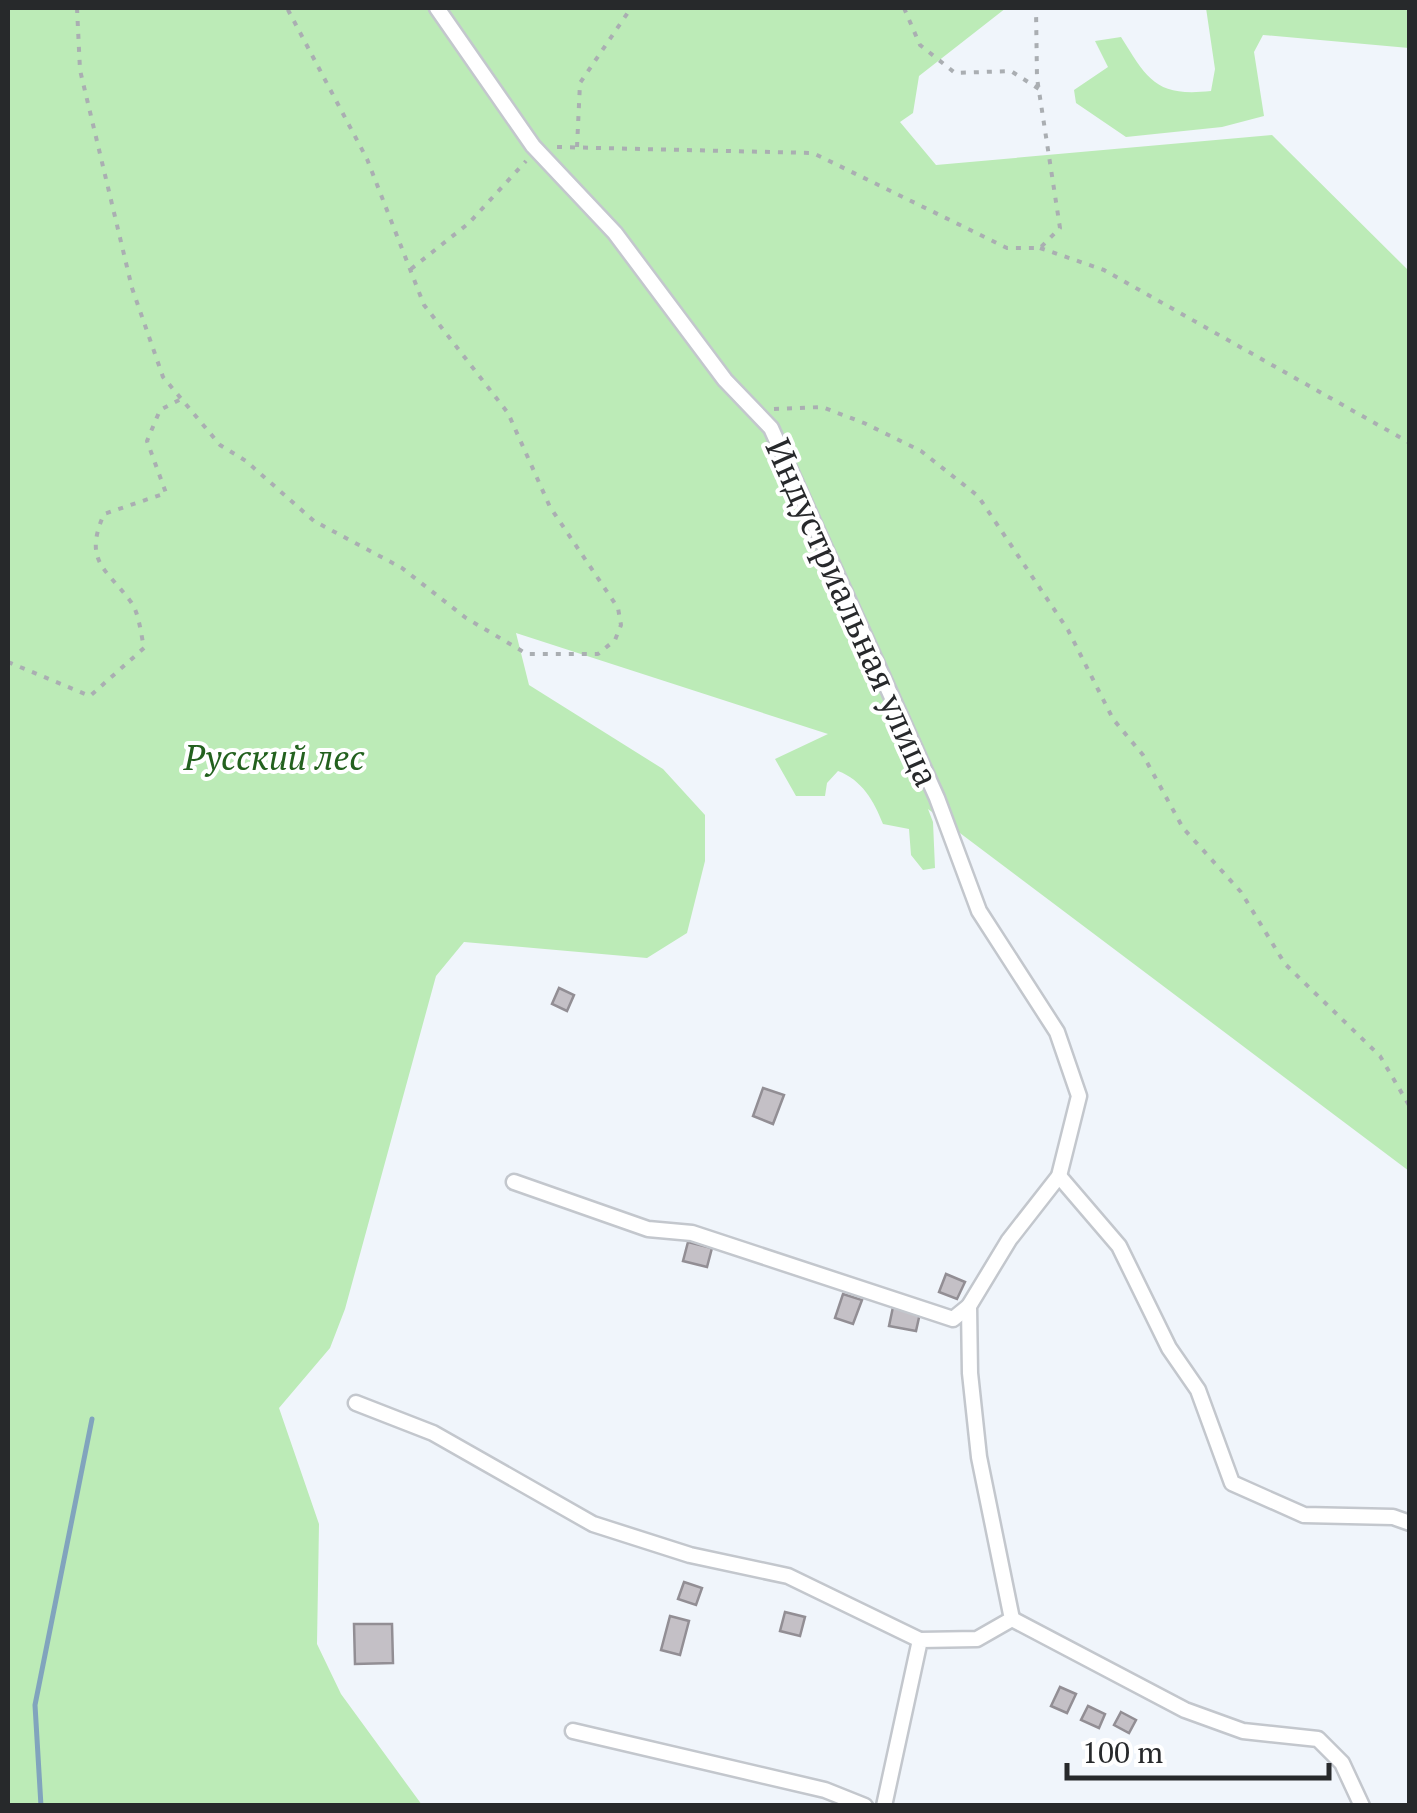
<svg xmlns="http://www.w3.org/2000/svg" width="1417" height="1813" font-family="'PT Serif',serif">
<rect width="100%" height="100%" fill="#f0f5fb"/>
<!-- green -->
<g fill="#bcebb7">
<path d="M 8,8 L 1006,8 L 919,76 L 913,113 L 900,122 L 936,165 L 1272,135 L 1409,271 L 1409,1171 L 928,809 L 933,822 L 935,868 L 923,870 L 911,855 L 909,829 L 883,824 C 874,801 862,780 838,771 L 827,783 L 825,796 L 796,796 L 775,759 L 828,734 L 516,633 L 529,685 L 663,769 L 705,815 L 705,861 L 687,933 L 647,958 L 464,942 L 436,976 L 345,1309 L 330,1348 L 279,1408 L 319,1524 L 317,1644 L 341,1694 L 422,1805 L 8,1806 Z"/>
<path d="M 1206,8 L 1409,8 L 1409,48 L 1263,35 L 1254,52 L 1264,116 L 1222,127 L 1126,137 L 1076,103 L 1074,90 L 1108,67 L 1095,41 L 1121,37 C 1148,80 1156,97 1211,91 L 1215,69 Z"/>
</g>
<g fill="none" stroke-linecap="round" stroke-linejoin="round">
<!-- stream -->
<polyline stroke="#81a4bd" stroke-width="5" points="41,1806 35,1705 92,1419"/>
</g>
<!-- building -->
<g fill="#c4c0c6" stroke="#928e94" stroke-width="2.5">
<polygon points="559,988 574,995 567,1011 552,1004"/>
<polygon points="763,1088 784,1095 773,1124 753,1116"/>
<polygon points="688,1242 712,1248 707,1267 683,1261"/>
<polygon points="946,1274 965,1282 957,1299 939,1292"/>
<polygon points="843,1294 862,1300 853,1324 835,1318"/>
<polygon points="893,1307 920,1313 916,1331 889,1326"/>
<polygon points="684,1582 702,1588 696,1605 678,1599"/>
<polygon points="785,1612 805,1617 800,1636 780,1631"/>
<polygon points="670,1616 689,1621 680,1655 661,1650"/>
<polygon points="354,1624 392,1624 393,1663 355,1664"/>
<polygon points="1060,1687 1076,1694 1067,1713 1051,1706"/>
<polygon points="1088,1706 1105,1714 1099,1728 1081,1720"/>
<polygon points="1121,1712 1136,1720 1129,1733 1114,1725"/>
</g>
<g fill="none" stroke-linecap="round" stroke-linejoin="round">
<defs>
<g id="street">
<polyline points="437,8 533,146 615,233 725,380 771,428 937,798 979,911 1057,1032 1079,1096 1059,1176 1009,1240 969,1306 970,1373 979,1457 1012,1619 977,1639 920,1640 884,1806"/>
<polyline points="1059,1176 1119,1246 1169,1348 1198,1390 1232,1483 1304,1515 1393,1517 1410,1523"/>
<polyline points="514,1182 648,1229 692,1233 953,1319 969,1306"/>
<polyline points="356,1403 433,1433 593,1524 690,1555 788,1576 920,1640"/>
<polyline points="1012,1619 1185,1710 1243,1731 1318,1739 1342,1763 1362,1806"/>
<polyline points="573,1731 825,1790 865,1806"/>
</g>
</defs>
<!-- street casing -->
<use href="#street" stroke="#c3c7cd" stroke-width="19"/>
<!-- path -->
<g stroke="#aaaeb2" stroke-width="4" stroke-dasharray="5 8" stroke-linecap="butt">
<polyline points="77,8 80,70 132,288 163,377 220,445 246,461 314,521 402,568 466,618 527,654 598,654 615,640 621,625 618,608 550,507 508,413 424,305 367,159 287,8"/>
<polyline points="904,8 920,45 955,73 1011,71 1039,89"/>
<polyline points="557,147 813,153 1007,248 1040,248 1060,228 1037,78 1036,8"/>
<polyline points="577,147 580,83 631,8"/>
<polyline points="1040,248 1104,270 1410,443"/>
<polyline points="411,269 469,223 526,161"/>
<polyline points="774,409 822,407 864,423 921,451 978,496 1068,630 1113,719 1143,755 1183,828 1241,892 1285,964 1380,1056 1410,1107"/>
<path d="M 8,662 L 90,696 L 144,648 C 141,634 139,613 131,602 C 106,568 83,562 104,514 L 166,493 L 147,441 L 160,410 L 181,399"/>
</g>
<!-- street -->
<use href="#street" stroke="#fff" stroke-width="14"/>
</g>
<g text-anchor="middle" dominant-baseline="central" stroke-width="8" stroke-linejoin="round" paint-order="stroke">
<!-- street labels -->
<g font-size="35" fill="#27292b" stroke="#fff">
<text transform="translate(853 612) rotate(66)">Индустриальная улица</text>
</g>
<!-- park labels -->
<g font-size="35" font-style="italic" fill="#23611e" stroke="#fff">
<text x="274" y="757">Русский лес</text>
</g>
</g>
<!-- border -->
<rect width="1417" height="1813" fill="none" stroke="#27292b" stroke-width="20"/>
<!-- scale -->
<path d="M1067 1763v15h262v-15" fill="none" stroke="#27292b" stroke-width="5"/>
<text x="1082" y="1763" font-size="30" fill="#27292b" stroke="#ffffff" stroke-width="8" paint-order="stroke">100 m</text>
</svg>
